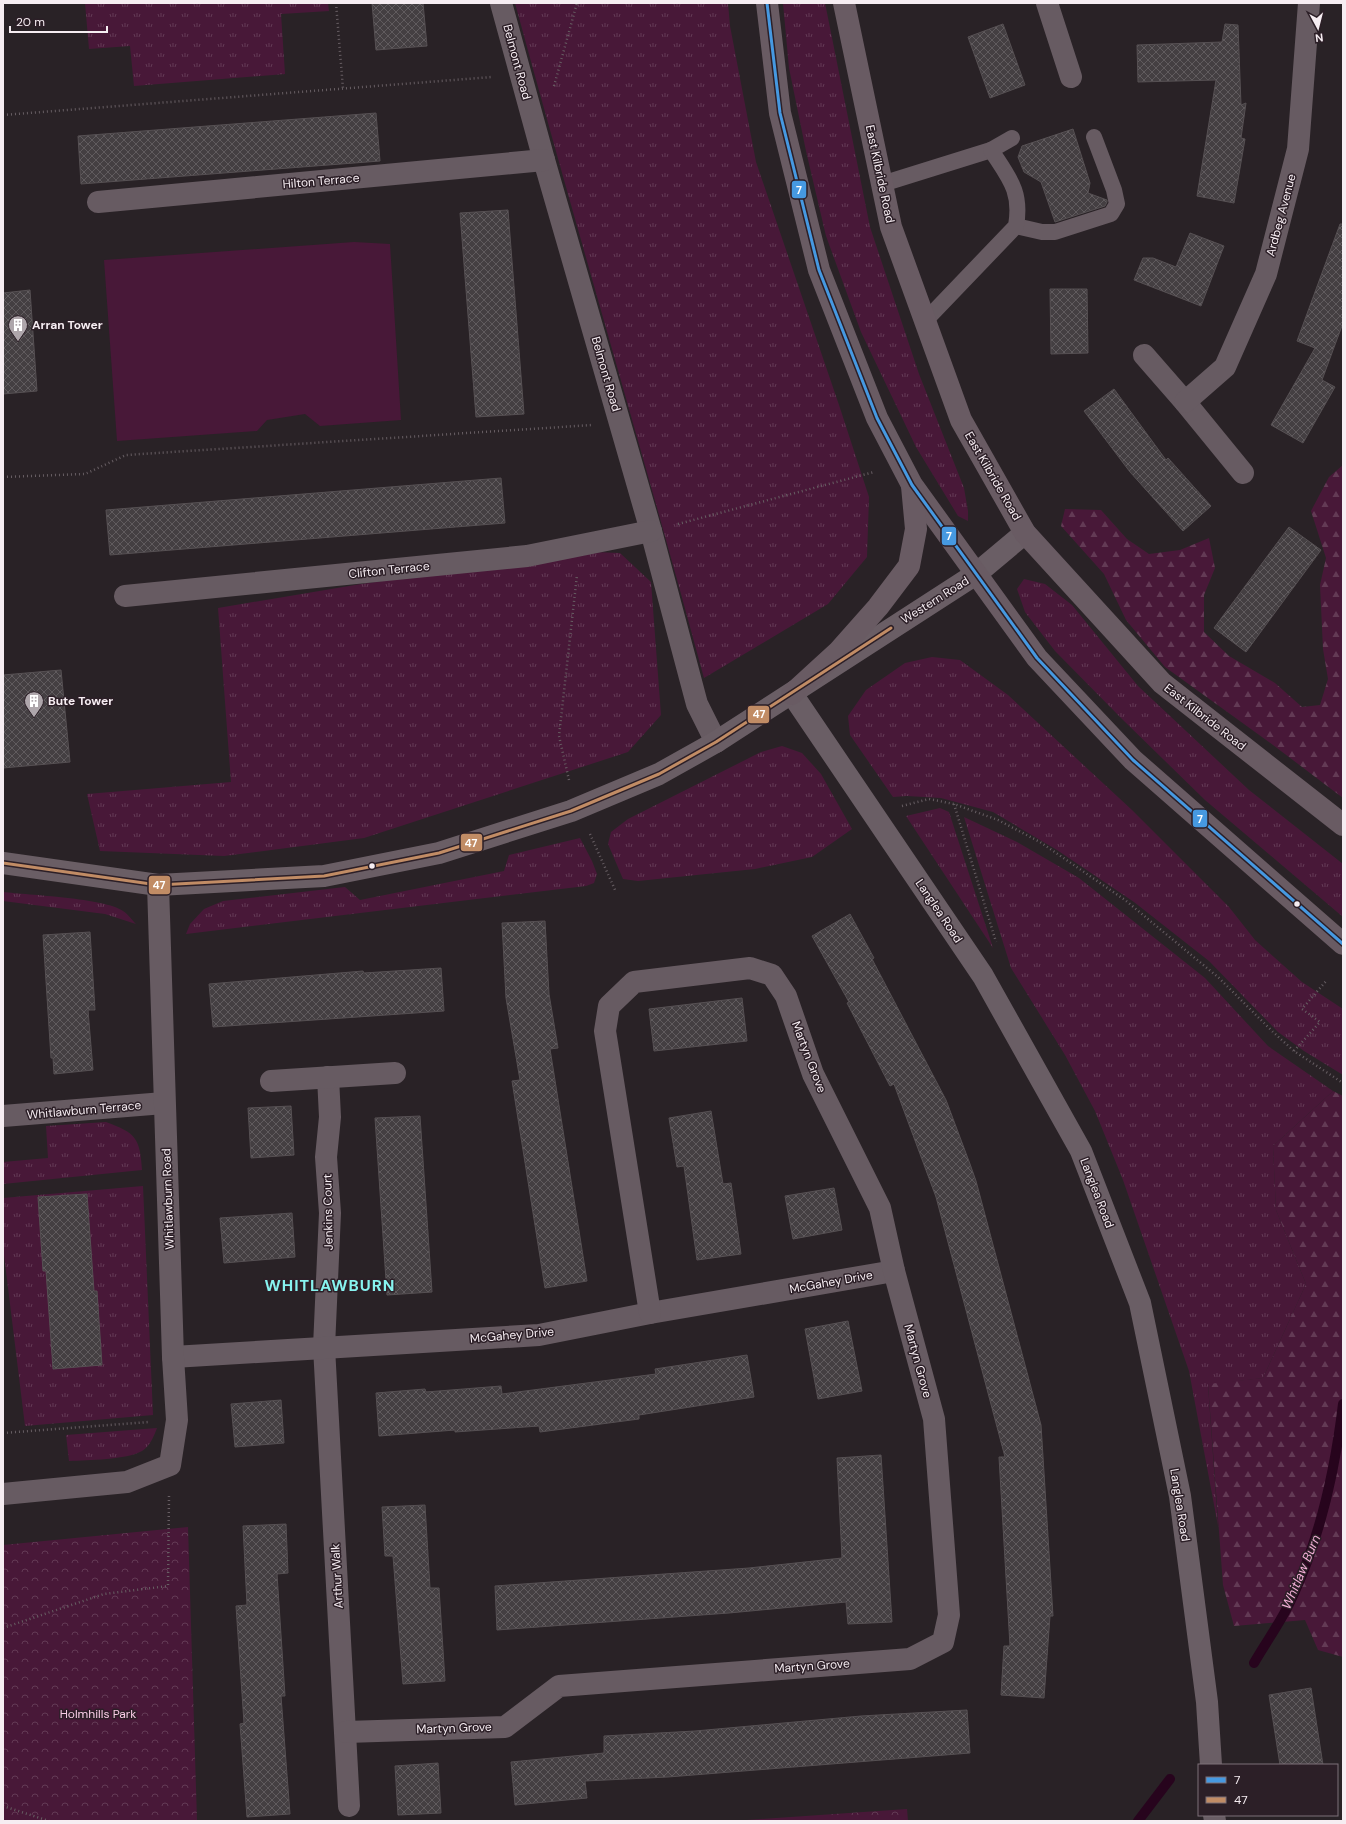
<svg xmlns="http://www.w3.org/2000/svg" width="1346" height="1824" font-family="'DM Sans',sans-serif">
<defs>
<pattern id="grass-tufts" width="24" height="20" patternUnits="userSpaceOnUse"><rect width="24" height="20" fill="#481838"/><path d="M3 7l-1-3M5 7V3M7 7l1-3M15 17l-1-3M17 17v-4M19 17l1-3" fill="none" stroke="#633a55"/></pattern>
<pattern id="forest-firs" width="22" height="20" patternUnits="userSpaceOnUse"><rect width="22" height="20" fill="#481838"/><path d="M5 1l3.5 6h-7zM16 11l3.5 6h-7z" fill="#633a55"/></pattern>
<pattern id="park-crowns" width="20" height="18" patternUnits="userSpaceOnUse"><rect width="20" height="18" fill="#481838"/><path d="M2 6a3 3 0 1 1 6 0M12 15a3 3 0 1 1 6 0" fill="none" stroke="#633a55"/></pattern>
<pattern id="building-cross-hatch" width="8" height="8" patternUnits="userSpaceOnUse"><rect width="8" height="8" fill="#443f42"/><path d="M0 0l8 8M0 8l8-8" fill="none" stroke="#605b5e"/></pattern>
</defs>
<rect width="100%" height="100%" fill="#292226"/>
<!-- grass -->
<g fill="url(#grass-tufts)" fill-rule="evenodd">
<polygon points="85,3 328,3 329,11 281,14 285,74 134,86 130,46 89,49"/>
<path d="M 515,3 L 728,3 L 730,26 L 756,162 L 839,405 L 869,497 L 867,557 L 828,604 L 704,678 C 643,452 576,228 515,3 Z"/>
<polygon points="783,3 825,3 870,227 919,374 964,488 968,511 968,521 958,516 916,447 861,332 826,236 806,151 789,68"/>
<polygon points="594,552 620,553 651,582 661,715 628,752 364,838 224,856 100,851 87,794 231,782 218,608 361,584"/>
<polygon points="1024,579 1045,584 1072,605 1138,686 1249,790 1343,864 1343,917 1205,800 1122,719 1055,651 1025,612 1017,589"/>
<polygon points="932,657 960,660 1008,695 1132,810 1229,907 1255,940 1302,982 1343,1009 1343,1075 1304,1051 1278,1032 1209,961 1134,902 1057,850 993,812 941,798 907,796 893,797 850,735 848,716 866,690 905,663"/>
<polygon points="782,746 802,753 821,774 852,829 812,857 755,869 638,881 623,879 608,844 611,832 628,819 761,752"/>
<polygon points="940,808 949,812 993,948 906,816"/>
<polygon points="964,817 1017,842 1079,878 1205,978 1268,1046 1333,1091 1273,1146 1276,1210 1306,1284 1263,1378 1208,1385 1218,1526 1189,1371 1123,1180 1095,1111 1065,1055 1011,968"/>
<polygon points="580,838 592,861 597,874 594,883 586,886 186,934 190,924 204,909 223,901 345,887 360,900 504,871 509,855"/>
<path d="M 3,892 C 28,895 105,898 123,911 C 128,914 132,920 136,924 L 105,914 L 3,901 Z"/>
<path d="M 106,1122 C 136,1133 140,1138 142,1170 L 3,1184 L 3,1162 L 48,1158 L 46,1126 Z"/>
<path d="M 143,1186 L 153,1415 L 25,1426 L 3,1247 L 3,1198 ZM 87,1194 L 92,1268 L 43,1271 L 38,1197 ZM 97,1291 L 102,1364 L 53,1368 L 48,1294 Z"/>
<path d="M 157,1428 C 154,1436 150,1446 142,1451 C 126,1460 88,1460 69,1461 L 66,1435 Z"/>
</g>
<!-- forest -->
<g fill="url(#forest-firs)">
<polygon points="1343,465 1343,798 1273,745 1165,667 1126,620 1104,574 1061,526 1065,509 1101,510 1127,539 1149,554 1180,550 1209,538 1215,568 1204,595 1204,632 1229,656 1275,683 1302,707 1320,705 1328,679 1323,649 1320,585 1326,558 1311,511 1329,477"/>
<polygon points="1333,1091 1343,1096 1343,1657 1318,1650 1305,1620 1234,1626 1223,1585 1208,1384 1263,1378 1306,1284 1276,1210 1273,1146"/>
</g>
<!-- park -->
<g fill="url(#park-crowns)">
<polygon points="188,1527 197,1821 3,1821 3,1545"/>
<polygon points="907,1809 908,1821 733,1821"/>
</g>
<!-- garden -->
<polygon fill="#481838" points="354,242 390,244 401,420 320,426 305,414 267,420 257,431 117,441 104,260"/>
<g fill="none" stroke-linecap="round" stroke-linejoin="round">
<!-- stream -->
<g stroke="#27041d" stroke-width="10">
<path d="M 1254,1663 C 1266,1642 1281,1622 1291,1600 C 1320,1539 1335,1471 1343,1404"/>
<polyline points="1138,1821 1170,1779"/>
</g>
</g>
<!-- building -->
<g fill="url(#building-cross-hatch)" stroke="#565053">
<polygon points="372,3 423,3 427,46 376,50"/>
<polygon points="1003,24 1025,85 990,98 968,37"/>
<polygon points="1225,24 1238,25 1241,105 1246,103 1241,138 1245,139 1234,203 1197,196 1216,80 1138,82 1137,45 1222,42"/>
<polygon points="376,113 380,161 81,184 78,136"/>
<polygon points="1073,129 1090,183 1088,193 1107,200 1107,202 1105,206 1055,222 1041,182 1024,172 1018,157 1022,146"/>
<polygon points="508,210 524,414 476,417 460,213"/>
<polygon points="1340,224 1343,224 1343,323 1322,380 1335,387 1303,443 1271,425 1315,348 1297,341"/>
<polygon points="1190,233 1224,246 1201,306 1134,280 1143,258 1153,258 1176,267"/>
<polygon points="1050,289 1087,289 1088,353 1051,354"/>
<polygon points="30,290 37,391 3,394 3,293"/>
<polygon points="1114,389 1166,460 1168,458 1211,506 1183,531 1130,472 1084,411"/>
<polygon points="501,478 505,523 110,555 106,510"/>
<polygon points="1289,527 1321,550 1246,652 1214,628"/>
<polygon points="61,670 70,762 3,768 3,675"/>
<polygon points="850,914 874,958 872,959 946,1100 970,1164 976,1181 1041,1425 1053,1616 1050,1616 1044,1698 1001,1695 1004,1646 1010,1646 999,1457 1005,1457 936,1197 894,1084 890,1086 847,1003 849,1002 812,936"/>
<polygon points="545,921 549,994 558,1048 550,1049 587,1281 545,1288 512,1081 520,1080 506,998 502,923"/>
<polygon points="90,932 95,1010 88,1010 93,1070 54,1074 53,1058 51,1058 43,935"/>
<polygon points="441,968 444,1011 213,1027 209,984 363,971 364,973"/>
<polygon points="742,998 747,1041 654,1051 649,1009"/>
<polygon points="291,1106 294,1155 251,1158 248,1108"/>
<polygon points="711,1111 723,1184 731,1183 741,1254 697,1260 684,1166 677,1167 669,1118"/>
<polygon points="420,1116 432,1292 387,1295 375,1118"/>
<polygon points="834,1188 842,1230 793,1239 785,1196"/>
<polygon points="87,1194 94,1291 97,1291 102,1365 53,1369 46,1271 43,1271 38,1197"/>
<polygon points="292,1213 295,1257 224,1263 220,1218"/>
<polygon points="848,1321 862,1391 818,1399 805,1329"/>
<polygon points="747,1355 754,1397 639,1415 639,1419 540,1432 539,1426 455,1432 455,1430 379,1436 376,1393 425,1389 426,1392 501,1386 502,1394 656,1374 655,1369"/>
<polygon points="281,1400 284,1443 235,1447 231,1404"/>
<polygon points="881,1455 892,1622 848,1624 846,1602 729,1613 497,1630 495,1586 749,1568 842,1558 837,1458"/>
<polygon points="425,1505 430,1588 439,1588 445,1681 403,1684 393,1556 385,1556 382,1507"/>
<polygon points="286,1524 288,1573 277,1574 285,1696 281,1696 290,1814 247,1817 240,1724 244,1723 236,1606 247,1605 243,1526"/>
<polygon points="1311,1688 1323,1765 1280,1765 1269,1695"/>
<polygon points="967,1710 970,1753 668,1777 585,1781 587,1798 515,1805 511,1762 604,1753 604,1736 695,1731 861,1716"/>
<polygon points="438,1763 441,1813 398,1815 395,1766"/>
</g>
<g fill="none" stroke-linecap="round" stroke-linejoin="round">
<!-- path -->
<g stroke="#675e63" stroke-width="2.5" stroke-dasharray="1 3" stroke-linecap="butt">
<polyline points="336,3 343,89"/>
<polyline points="554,86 577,3"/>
<polyline points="3,115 492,77"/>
<polyline points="3,477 85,474 126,455 592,425"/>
<polyline points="678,524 874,472"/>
<polyline points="569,780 559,736 577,575"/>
<polyline points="954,804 996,942"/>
<polyline points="902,806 929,799 954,804 998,820 1040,842 1125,900 1219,978 1273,1032 1294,1051 1343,1083"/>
<polyline points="590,834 616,892"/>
<polyline points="1294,1051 1320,1022 1302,1009 1327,980"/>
<polyline points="3,1433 149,1422"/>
<polyline points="3,1628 104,1594 168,1586 169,1495"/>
<polyline points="3,1806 49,1821"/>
</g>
<!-- lane -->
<g stroke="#675b62" stroke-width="16">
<polyline points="882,184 991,150"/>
<polyline points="1016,226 1042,232 1055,232 1111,214 1117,204 1114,190 1094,137"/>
<path d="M 925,321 L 1016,226 C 1022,191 1009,178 991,150 L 1012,138"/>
</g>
<!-- street -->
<g stroke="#675b62" stroke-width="22">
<polyline points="501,3 544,160 651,531 697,704 716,742"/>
<polyline points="1047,3 1071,77"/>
<polyline points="98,202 544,160"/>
<polyline points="1144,355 1185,402 1243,473"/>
<polyline points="1185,402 1225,367 1266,274 1298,149 1309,3"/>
<polyline points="125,596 527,556 651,531"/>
<polyline points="328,1077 330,1117 326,1157 330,1213 324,1347 349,1806"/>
<polyline points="271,1081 395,1073"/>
<polyline points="3,1116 164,1103"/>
<polyline points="173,1357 539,1335 650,1313 894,1271"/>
<polyline points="3,1494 127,1482 170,1465 177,1420 173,1357 158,885"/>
<polyline points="346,1732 505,1727 559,1686 910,1659 943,1642 949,1615 934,1419 894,1271 880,1208 813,1074 786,996 772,975 750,968 634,982 609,1006 605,1031 650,1313"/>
</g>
<!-- secondary -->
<g stroke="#6a5e65" stroke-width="22">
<polyline points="792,694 983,976 1081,1151 1140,1303 1180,1496 1207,1702 1211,1765"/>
<polyline points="3,863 158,885 324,876 439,853 571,811 659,774 716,742 976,574 1025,533"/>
<polyline points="1214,1815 1215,1821"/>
</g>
<!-- primary -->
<g stroke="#695b63" stroke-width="22">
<polyline points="767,3 780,113 819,270 877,418 912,485 1037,658 1133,760 1343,944"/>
<polyline points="844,3 891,227 961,420 1025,533 1162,683 1343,825"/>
<polyline points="792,694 839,651 878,607 909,566 916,529 912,486"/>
</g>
<defs>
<polyline id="bus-1" points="767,3 780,113 819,270 877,418 912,485 1037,658 1133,760 1343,944"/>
<polyline id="bus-2" points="3,863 158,885 324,876 439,853 571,811 659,774 716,742 891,628"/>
</defs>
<!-- bus-1 casing -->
<use href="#bus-1" stroke="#2c1f27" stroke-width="6"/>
<!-- bus-2 casing -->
<use href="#bus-2" stroke="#2c1f27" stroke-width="6"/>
<!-- bus-1 -->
<use href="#bus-1" stroke="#4699e1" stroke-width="3"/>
<!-- bus-2 -->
<use href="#bus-2" stroke="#c18c65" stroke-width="3"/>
</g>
<!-- icons -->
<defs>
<symbol id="building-pin" viewBox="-11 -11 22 30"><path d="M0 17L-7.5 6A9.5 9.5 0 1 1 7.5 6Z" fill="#aea6ab" stroke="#2c1f27"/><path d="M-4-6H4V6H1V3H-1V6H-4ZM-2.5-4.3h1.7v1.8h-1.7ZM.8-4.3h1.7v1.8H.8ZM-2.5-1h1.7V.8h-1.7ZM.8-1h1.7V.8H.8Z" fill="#fff"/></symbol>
</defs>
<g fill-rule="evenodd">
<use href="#building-pin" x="7" y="314" width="22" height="30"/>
<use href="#building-pin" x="23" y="690" width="22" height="30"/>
</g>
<!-- markers -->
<g fill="#f6edf2" stroke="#2c1f27" stroke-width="1.5">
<circle cx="372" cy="866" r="3.5"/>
<circle cx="1297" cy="904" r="3.5"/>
</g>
<g text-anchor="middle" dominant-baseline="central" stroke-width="3" stroke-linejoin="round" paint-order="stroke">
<!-- street labels -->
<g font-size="12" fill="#f6edf2" stroke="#2c1f27">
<text transform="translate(517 62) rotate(75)">Belmont Road</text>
<text transform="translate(880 174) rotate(78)">East Kilbride Road</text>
<text transform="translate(321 181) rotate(-5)">Hilton Terrace</text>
<text transform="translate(1281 215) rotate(-75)">Ardbeg Avenue</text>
<text transform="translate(606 374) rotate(74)">Belmont Road</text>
<text transform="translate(993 476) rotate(60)">East Kilbride Road</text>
<text transform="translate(389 570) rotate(-6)">Clifton Terrace</text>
<text transform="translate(935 600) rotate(-32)">Western Road</text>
<text transform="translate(1205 717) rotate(38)">East Kilbride Road</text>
<text transform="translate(939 911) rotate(56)">Langlea Road</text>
<text transform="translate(809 1057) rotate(69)">Martyn Grove</text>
<text transform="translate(84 1110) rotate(-5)">Whitlawburn Terrace</text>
<text transform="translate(1097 1193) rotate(69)">Langlea Road</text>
<text transform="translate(168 1199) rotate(-92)">Whitlawburn Road</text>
<text transform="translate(328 1212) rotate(-91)">Jenkins Court</text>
<text transform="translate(831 1282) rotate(-10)">McGahey Drive</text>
<text transform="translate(512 1335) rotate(-5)">McGahey Drive</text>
<text transform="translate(918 1361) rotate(75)">Martyn Grove</text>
<text transform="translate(1180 1505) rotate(81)">Langlea Road</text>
<text transform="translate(337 1576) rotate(-93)">Arthur Walk</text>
<text transform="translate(812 1666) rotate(-4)">Martyn Grove</text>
<text transform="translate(454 1728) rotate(-2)">Martyn Grove</text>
</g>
<!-- poi labels -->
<g font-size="12" font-weight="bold" fill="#f6edf2" stroke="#2c1f27" text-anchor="start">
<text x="32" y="325">Arran Tower</text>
<text x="48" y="701">Bute Tower</text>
</g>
<!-- park labels -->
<g font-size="12" fill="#f8cae5" stroke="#2c1f27">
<text x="98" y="1714">Holmhills Park</text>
</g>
<!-- water labels -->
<g font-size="13" font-style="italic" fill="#f3afd7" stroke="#2c1f27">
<text transform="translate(1301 1572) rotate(-67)">Whitlaw Burn</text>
</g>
<!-- district labels -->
<g font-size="16" font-weight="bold" letter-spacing="1" fill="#87f3ef" stroke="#2c1f27">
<text x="330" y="1285">WHITLAWBURN</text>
</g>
</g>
<g stroke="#2c1f27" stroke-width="1.5">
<rect x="791" y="180" width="16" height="19" rx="4" fill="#4699e1"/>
<rect x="941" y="526" width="16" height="20" rx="4" fill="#4699e1"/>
<rect x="747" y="705" width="23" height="19" rx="4" fill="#c18c65"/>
<rect x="1192" y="809" width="16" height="19" rx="4" fill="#4699e1"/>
<rect x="460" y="833" width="23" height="19" rx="4" fill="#c18c65"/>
<rect x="148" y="875" width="23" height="20" rx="4" fill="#c18c65"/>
</g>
<g font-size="11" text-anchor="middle" font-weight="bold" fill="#fff">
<text x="799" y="194">7</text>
<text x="949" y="540">7</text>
<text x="759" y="718">47</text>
<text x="1200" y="823">7</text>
<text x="471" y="847">47</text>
<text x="159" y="889">47</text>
</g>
<!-- border -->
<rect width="1346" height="1824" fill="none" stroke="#f6edf2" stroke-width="8"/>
<!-- legend -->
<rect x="1198" y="1764" width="140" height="52" fill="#2c1f27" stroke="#7d7178"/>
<rect x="1206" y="1777" width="20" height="6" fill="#4699e1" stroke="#7d7178"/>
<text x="1234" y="1784" font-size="12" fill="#f6edf2">7</text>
<rect x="1206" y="1797" width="20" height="6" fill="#c18c65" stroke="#7d7178"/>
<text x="1234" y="1804" font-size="12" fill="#f6edf2">47</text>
<!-- north arrow -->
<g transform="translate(1318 28) rotate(173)" stroke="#2c1f27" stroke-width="3" paint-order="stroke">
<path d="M0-3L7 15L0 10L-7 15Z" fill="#f6edf2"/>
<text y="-6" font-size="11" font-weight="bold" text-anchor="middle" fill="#f6edf2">N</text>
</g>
<!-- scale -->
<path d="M10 26v6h97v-6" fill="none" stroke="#f6edf2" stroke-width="2"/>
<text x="16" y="26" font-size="12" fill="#f6edf2" stroke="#2c1f27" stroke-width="3" paint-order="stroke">20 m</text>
</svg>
